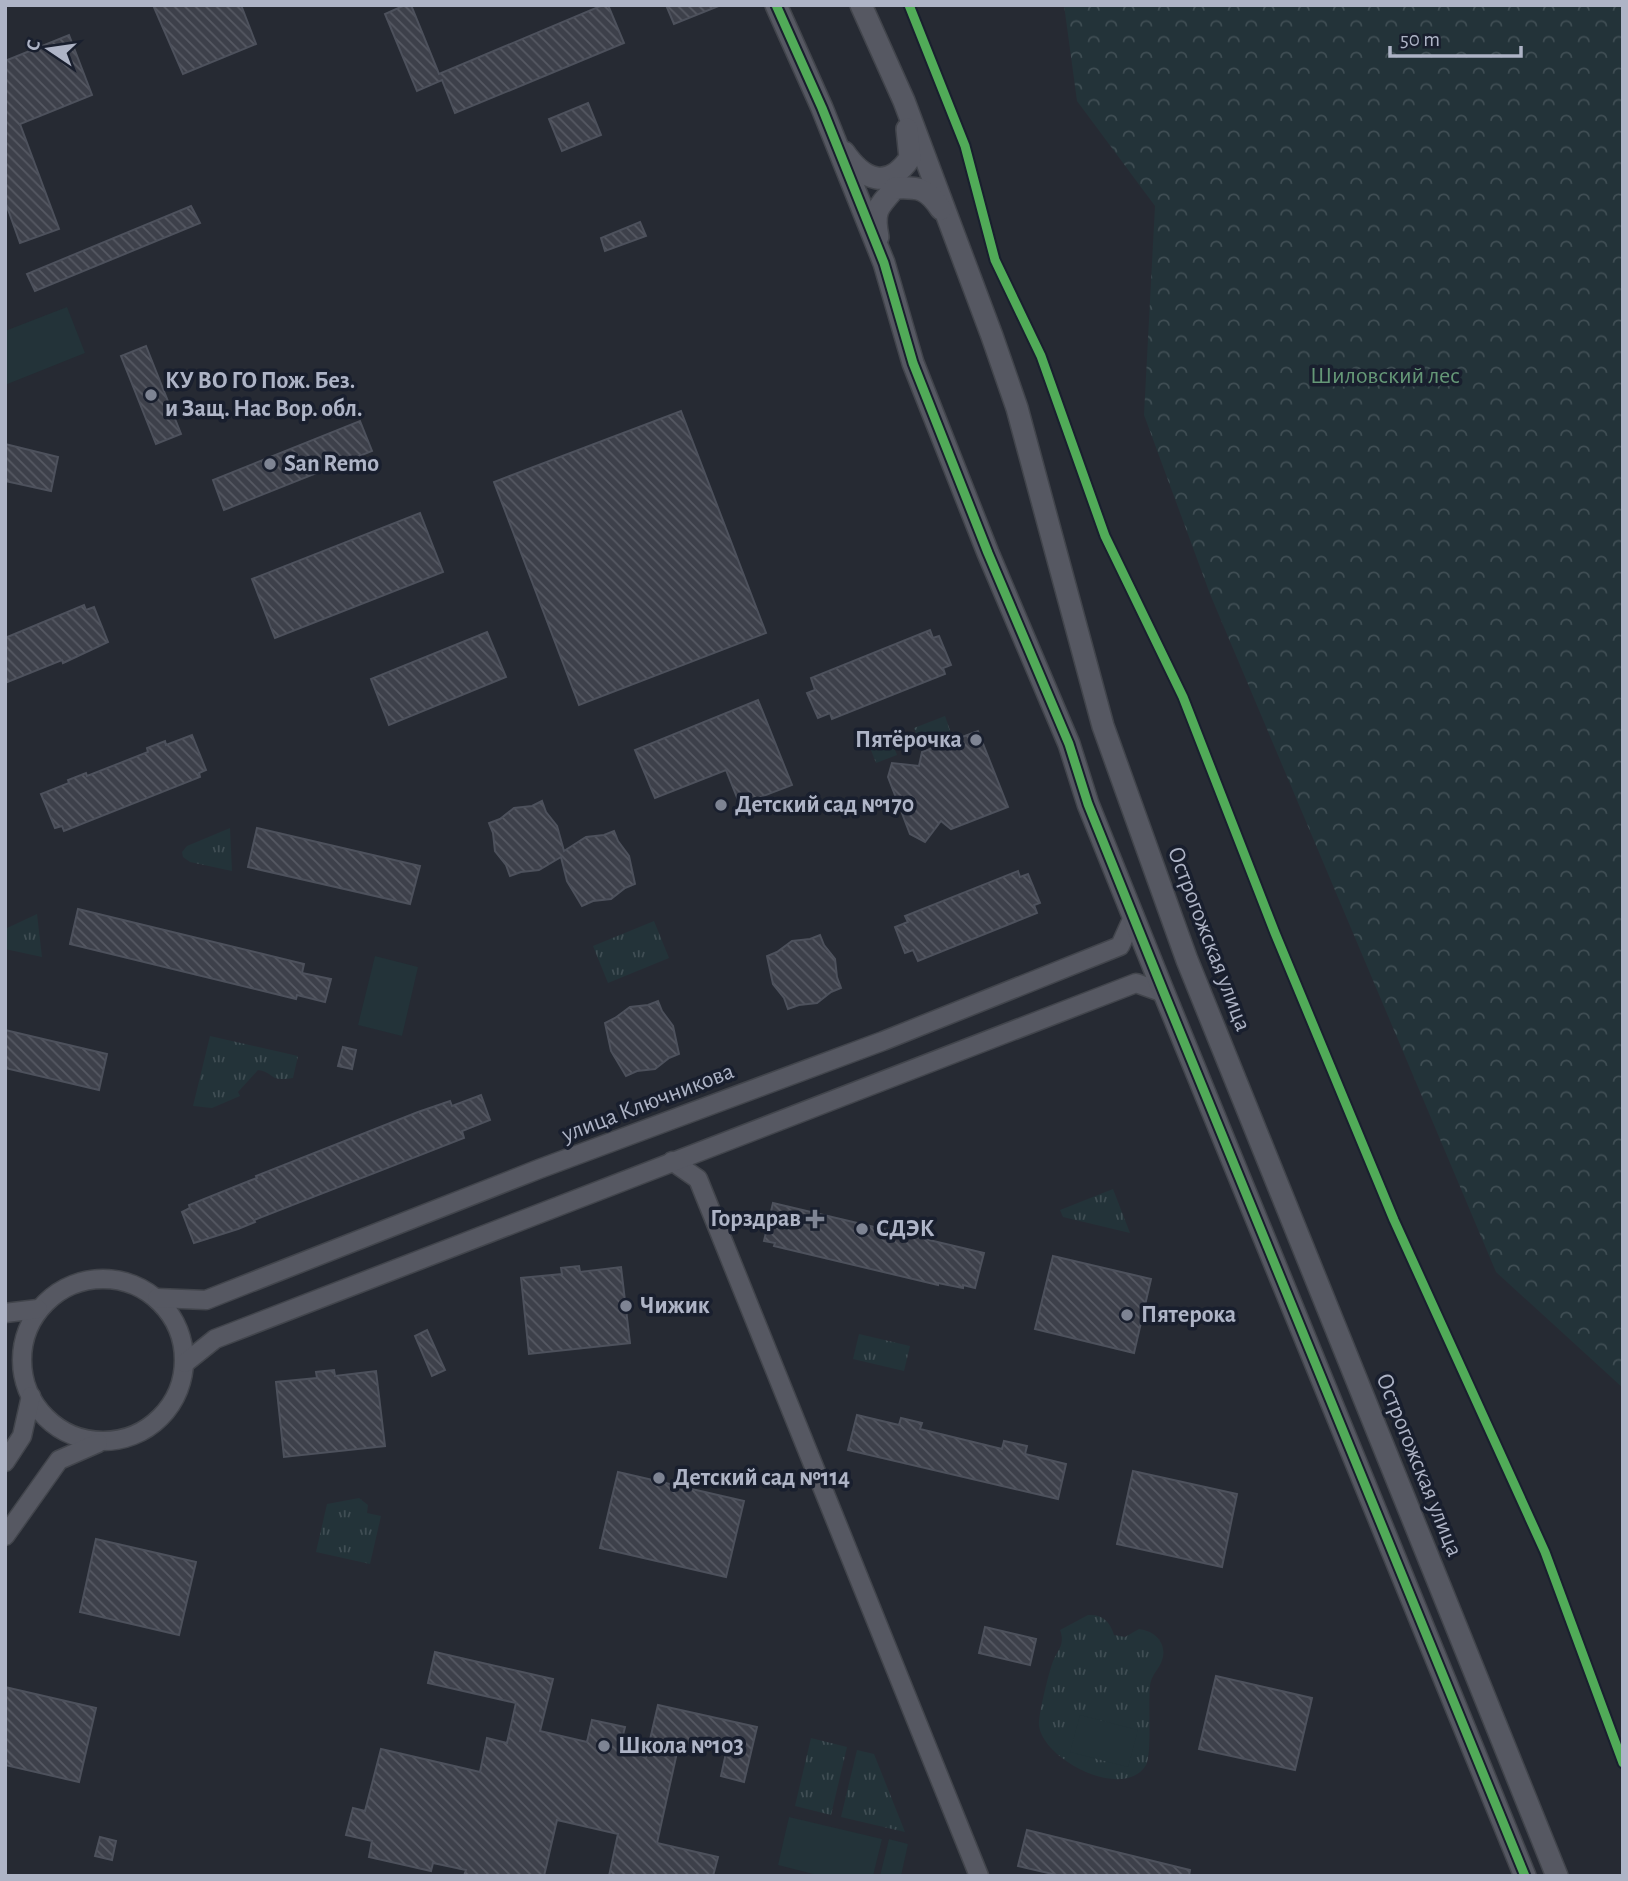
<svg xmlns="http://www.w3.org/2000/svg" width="1628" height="1881" font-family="'Alegreya Sans',sans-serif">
<defs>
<pattern id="grass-tufts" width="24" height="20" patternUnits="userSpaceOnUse" patternTransform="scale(1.75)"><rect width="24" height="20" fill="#233339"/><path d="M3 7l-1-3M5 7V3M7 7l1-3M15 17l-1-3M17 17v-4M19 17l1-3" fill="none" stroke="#404e54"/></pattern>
<pattern id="forest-crowns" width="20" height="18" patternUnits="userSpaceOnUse" patternTransform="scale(1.75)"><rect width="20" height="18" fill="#233339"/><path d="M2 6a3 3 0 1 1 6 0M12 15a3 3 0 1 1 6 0" fill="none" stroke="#404e54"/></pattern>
<pattern id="building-back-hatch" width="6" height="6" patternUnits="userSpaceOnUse" patternTransform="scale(1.75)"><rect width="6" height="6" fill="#3d404a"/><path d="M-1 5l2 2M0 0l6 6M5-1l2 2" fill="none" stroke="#565963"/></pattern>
</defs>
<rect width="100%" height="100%" fill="#262a33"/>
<!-- grass -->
<g fill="url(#grass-tufts)">
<polygon points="945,716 952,736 921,748 914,728"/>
<polygon points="890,737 897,755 876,763 869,745"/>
<polygon points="230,828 232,871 190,862 183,857 182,852 187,846"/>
<polygon points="37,914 42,957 5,949 5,929"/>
<polygon points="654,921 669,958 608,983 593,946"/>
<path d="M 210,1036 L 298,1056 L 293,1078 C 268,1082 276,1073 258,1070 L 238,1092 L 240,1096 L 212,1108 L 193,1106 Z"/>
<polygon points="1113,1189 1130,1233 1063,1217 1060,1210"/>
<polygon points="859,1334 910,1346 904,1371 853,1359"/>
<polygon points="359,1498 368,1505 367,1513 381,1516 370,1564 316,1552 327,1504"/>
<path d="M 1088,1615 C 1102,1614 1110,1621 1114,1635 L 1125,1637 L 1139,1629 C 1156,1631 1169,1645 1161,1663 C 1157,1671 1151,1676 1150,1686 C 1148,1703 1152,1755 1146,1765 C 1125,1801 1044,1761 1039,1726 C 1038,1716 1048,1676 1052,1664 C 1056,1651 1066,1646 1060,1630 Z"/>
<polygon points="811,1738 847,1747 831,1815 795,1806"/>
<polygon points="857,1750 874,1754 905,1832 841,1817"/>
</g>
<!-- forest -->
<polygon fill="url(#forest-crowns)" points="1064,5 1623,5 1623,1388 1496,1272 1210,594 1144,415 1155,206 1077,101"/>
<!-- pitch -->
<g fill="#233339">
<polygon points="67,307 85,353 5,385 5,331"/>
<polygon points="375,956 418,967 402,1036 358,1025"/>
<polygon points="1080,1715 1138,1730 1128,1767 1070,1752"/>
<polygon points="789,1817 882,1839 873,1876 821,1876 778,1865"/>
<polygon points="889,1839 908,1844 901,1876 880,1876"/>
</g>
<!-- building -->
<g fill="url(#building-back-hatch)" stroke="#4d515c" stroke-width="2">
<polygon points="153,5 241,5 256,44 183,74"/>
<polygon points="405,5 411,5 439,74 603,5 608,5 624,43 455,113 442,80 417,91 385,14"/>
<polygon points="666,5 718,5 719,6 674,24"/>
<polygon points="69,35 92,95 20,124 59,229 20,243 5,201 5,61"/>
<polygon points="588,103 601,135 562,151 549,119"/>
<polygon points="191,206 200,223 35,291 27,274"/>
<polygon points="640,222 646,236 605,251 601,238"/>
<polygon points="146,346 181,434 156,444 121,356"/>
<polygon points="681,411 766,633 579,705 494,482"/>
<polygon points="360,421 372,451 224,510 213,480"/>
<polygon points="5,444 58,457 51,491 5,481"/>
<polygon points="420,513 443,572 275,638 252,579"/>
<polygon points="84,605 86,610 94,607 108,642 63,663 62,660 5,683 5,638"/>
<polygon points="930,630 933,638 939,636 951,665 943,668 945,674 832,719 830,713 818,718 807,693 815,690 811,678"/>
<polygon points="487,632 506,677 389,725 371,679"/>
<polygon points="758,700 792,785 740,805 726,770 655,798 635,750"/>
<polygon points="978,731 1008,807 951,829 941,821 925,842 910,834 888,777 892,763 919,766 922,752"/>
<polygon points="192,735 206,770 199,773 200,777 64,831 62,826 55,828 41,794 69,783 68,780 86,773 87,776 148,752 147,748 165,741 166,745"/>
<polygon points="542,801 546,812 557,826 564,851 586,837 604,835 614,831 618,841 629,856 635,884 625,888 611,899 593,901 582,906 567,881 561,857 539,870 521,872 510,876 506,865 495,851 493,833 489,823 500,819 514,808 532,806"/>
<polygon points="257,828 420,866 410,904 248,867"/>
<polygon points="1018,871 1020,877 1028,874 1040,903 1034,905 1037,913 918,961 913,950 905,953 895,927 908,922 905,916"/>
<polygon points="78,909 304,964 302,973 331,979 325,1002 297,995 296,999 70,944"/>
<polygon points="820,935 824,945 835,959 837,977 841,988 831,992 817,1003 799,1005 788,1009 784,998 773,984 767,956 777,952 792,941 810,939"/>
<polygon points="658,1001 662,1011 673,1026 679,1054 669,1058 655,1069 637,1071 626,1076 611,1051 605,1023 615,1018 630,1007 648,1005"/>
<polygon points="5,1030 107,1054 99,1090 5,1068"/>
<polygon points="343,1047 356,1050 352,1069 338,1066"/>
<polygon points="481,1095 490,1120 462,1131 464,1138 254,1220 255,1222 238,1229 194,1243 182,1212 190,1208 189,1205 249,1181 257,1178 256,1176 418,1112 450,1101 452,1106"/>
<polygon points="773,1203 984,1253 975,1288 963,1285 963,1288 938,1283 938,1285 774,1246 775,1243 764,1241"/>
<polygon points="1053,1256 1151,1279 1134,1353 1035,1329"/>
<polygon points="579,1266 580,1272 621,1267 630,1343 529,1354 521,1278 562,1274 561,1268"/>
<polygon points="427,1330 445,1370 432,1376 415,1336"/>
<polygon points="334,1370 335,1376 376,1371 385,1446 284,1457 276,1382 317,1378 316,1372"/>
<polygon points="857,1415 899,1425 901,1418 922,1423 920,1429 1002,1449 1004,1441 1027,1446 1025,1454 1066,1464 1058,1499 848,1450"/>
<polygon points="1133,1471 1237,1494 1222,1567 1117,1544"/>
<polygon points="618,1472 744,1501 726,1577 600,1548"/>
<polygon points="96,1539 196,1562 179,1635 80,1612"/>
<polygon points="985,1627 1036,1639 1030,1665 979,1653"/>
<polygon points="435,1652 553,1679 540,1731 587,1742 592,1720 625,1727 619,1751 646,1757 658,1705 757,1727 744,1782 721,1776 726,1753 692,1745 691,1751 678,1748 657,1843 718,1857 713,1876 609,1876 618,1834 557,1820 544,1876 464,1876 466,1870 433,1863 431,1871 369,1857 372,1841 346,1835 353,1808 365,1811 381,1749 480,1772 487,1738 507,1743 516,1703 428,1683"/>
<polygon points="1216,1676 1312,1698 1295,1770 1199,1749"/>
<polygon points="5,1687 96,1708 79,1782 5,1765"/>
<polygon points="1027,1830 1190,1870 1189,1876 1061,1876 1018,1866"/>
<polygon points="100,1837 116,1841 112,1860 95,1856"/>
</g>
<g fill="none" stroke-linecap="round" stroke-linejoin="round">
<defs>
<g id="minor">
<polyline points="672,1161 698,1179 979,1876"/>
<circle cx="103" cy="1360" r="81"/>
<polyline points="157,1298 206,1300 539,1169 883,1041 1120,946 1134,915"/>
<polyline points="5,1313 38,1309"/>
<polyline points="185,1363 215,1339 1136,983 1164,993"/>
<polyline points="5,1462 22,1436 31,1396"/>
<polyline points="5,1536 59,1460 98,1443"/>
</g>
<g id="tertiary">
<polyline points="776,5 822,108 884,263 913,363 988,553 1069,744 1088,804 1164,993 1525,1876"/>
<polyline points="861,5 904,101 992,336 1017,408 1103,726 1187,960 1557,1876"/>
<path d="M 844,152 C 864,181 888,190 910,158 L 907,129"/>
<path d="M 878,237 C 873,211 877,208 895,188 C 919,187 927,188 941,209"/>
</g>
</defs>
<!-- minor casing -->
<use href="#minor" stroke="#42454c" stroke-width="21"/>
<!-- tertiary casing -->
<use href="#tertiary" stroke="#42454c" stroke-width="24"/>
<!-- minor -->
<use href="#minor" stroke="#565862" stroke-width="18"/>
<!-- tertiary -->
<use href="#tertiary" stroke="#565862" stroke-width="21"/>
<defs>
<g id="cycleway">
<polyline points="776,5 822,108 884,263 913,363 988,553 1069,744 1088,804 1164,993 1525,1876"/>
<polyline points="909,5 965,146 995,260 1041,356 1105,536 1183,697 1275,933 1394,1220 1545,1552 1623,1763"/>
</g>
</defs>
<!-- cycleway casing -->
<use href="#cycleway" stroke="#191f2e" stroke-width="13"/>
<!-- cycleway -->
<use href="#cycleway" stroke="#51ab58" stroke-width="9"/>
</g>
<!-- markers -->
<g fill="#7e8493" stroke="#191f2e" stroke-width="2.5">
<circle cx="151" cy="395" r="7"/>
<circle cx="270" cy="464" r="7"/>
<circle cx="976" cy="740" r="7"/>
<circle cx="721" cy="805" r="7"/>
<path d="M811.5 1208.5h7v7h7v7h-7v7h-7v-7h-7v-7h7z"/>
<circle cx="862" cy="1229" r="7"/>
<circle cx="626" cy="1306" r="7"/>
<circle cx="1127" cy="1315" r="7"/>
<circle cx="659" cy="1478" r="7"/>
<circle cx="604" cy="1746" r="7"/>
</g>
<g text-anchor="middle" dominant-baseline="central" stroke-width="7" stroke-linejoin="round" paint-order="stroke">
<!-- park labels -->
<g font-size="24" fill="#659877" stroke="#191f2e">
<text x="1385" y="376">Шиловский лес</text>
</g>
<!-- poi labels -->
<g font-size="24" font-weight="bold" fill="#aeb4c6" stroke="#191f2e" text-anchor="start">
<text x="165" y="381">КУ ВО ГО Пож. Без.<tspan x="165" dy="28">и Защ. Нас Вор. обл.</tspan></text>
<text x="284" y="464">San Remo</text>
<text x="962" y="740" text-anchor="end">Пятёрочка</text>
<text x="735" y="805">Детский сад №170</text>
<text x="801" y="1219" text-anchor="end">Горздрав</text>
<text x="876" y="1229">СДЭК</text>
<text x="640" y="1306">Чижик</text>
<text x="1141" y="1315">Пятерока</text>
<text x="673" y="1478">Детский сад №114</text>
<text x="618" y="1746">Школа №103</text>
</g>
<!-- street labels -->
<g font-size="24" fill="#aeb4c6" stroke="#191f2e">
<text transform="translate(1209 939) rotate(69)">Острогожская улица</text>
<text transform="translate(648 1103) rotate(-21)">улица Ключникова</text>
<text transform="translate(1419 1465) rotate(68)">Острогожская улица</text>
</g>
</g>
<!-- border -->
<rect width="1628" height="1881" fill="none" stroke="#aeb4c6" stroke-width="14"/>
<!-- north arrow -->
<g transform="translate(49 49) rotate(283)" stroke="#191f2e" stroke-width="5" paint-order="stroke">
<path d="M0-5L12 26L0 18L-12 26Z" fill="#aeb4c6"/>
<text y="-10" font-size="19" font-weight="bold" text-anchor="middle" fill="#aeb4c6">С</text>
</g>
<!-- scale -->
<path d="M1390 46v10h131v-10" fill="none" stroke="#aeb4c6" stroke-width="3.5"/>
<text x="1400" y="46" font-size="21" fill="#aeb4c6" stroke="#191f2e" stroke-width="5" paint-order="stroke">50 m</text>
</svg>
